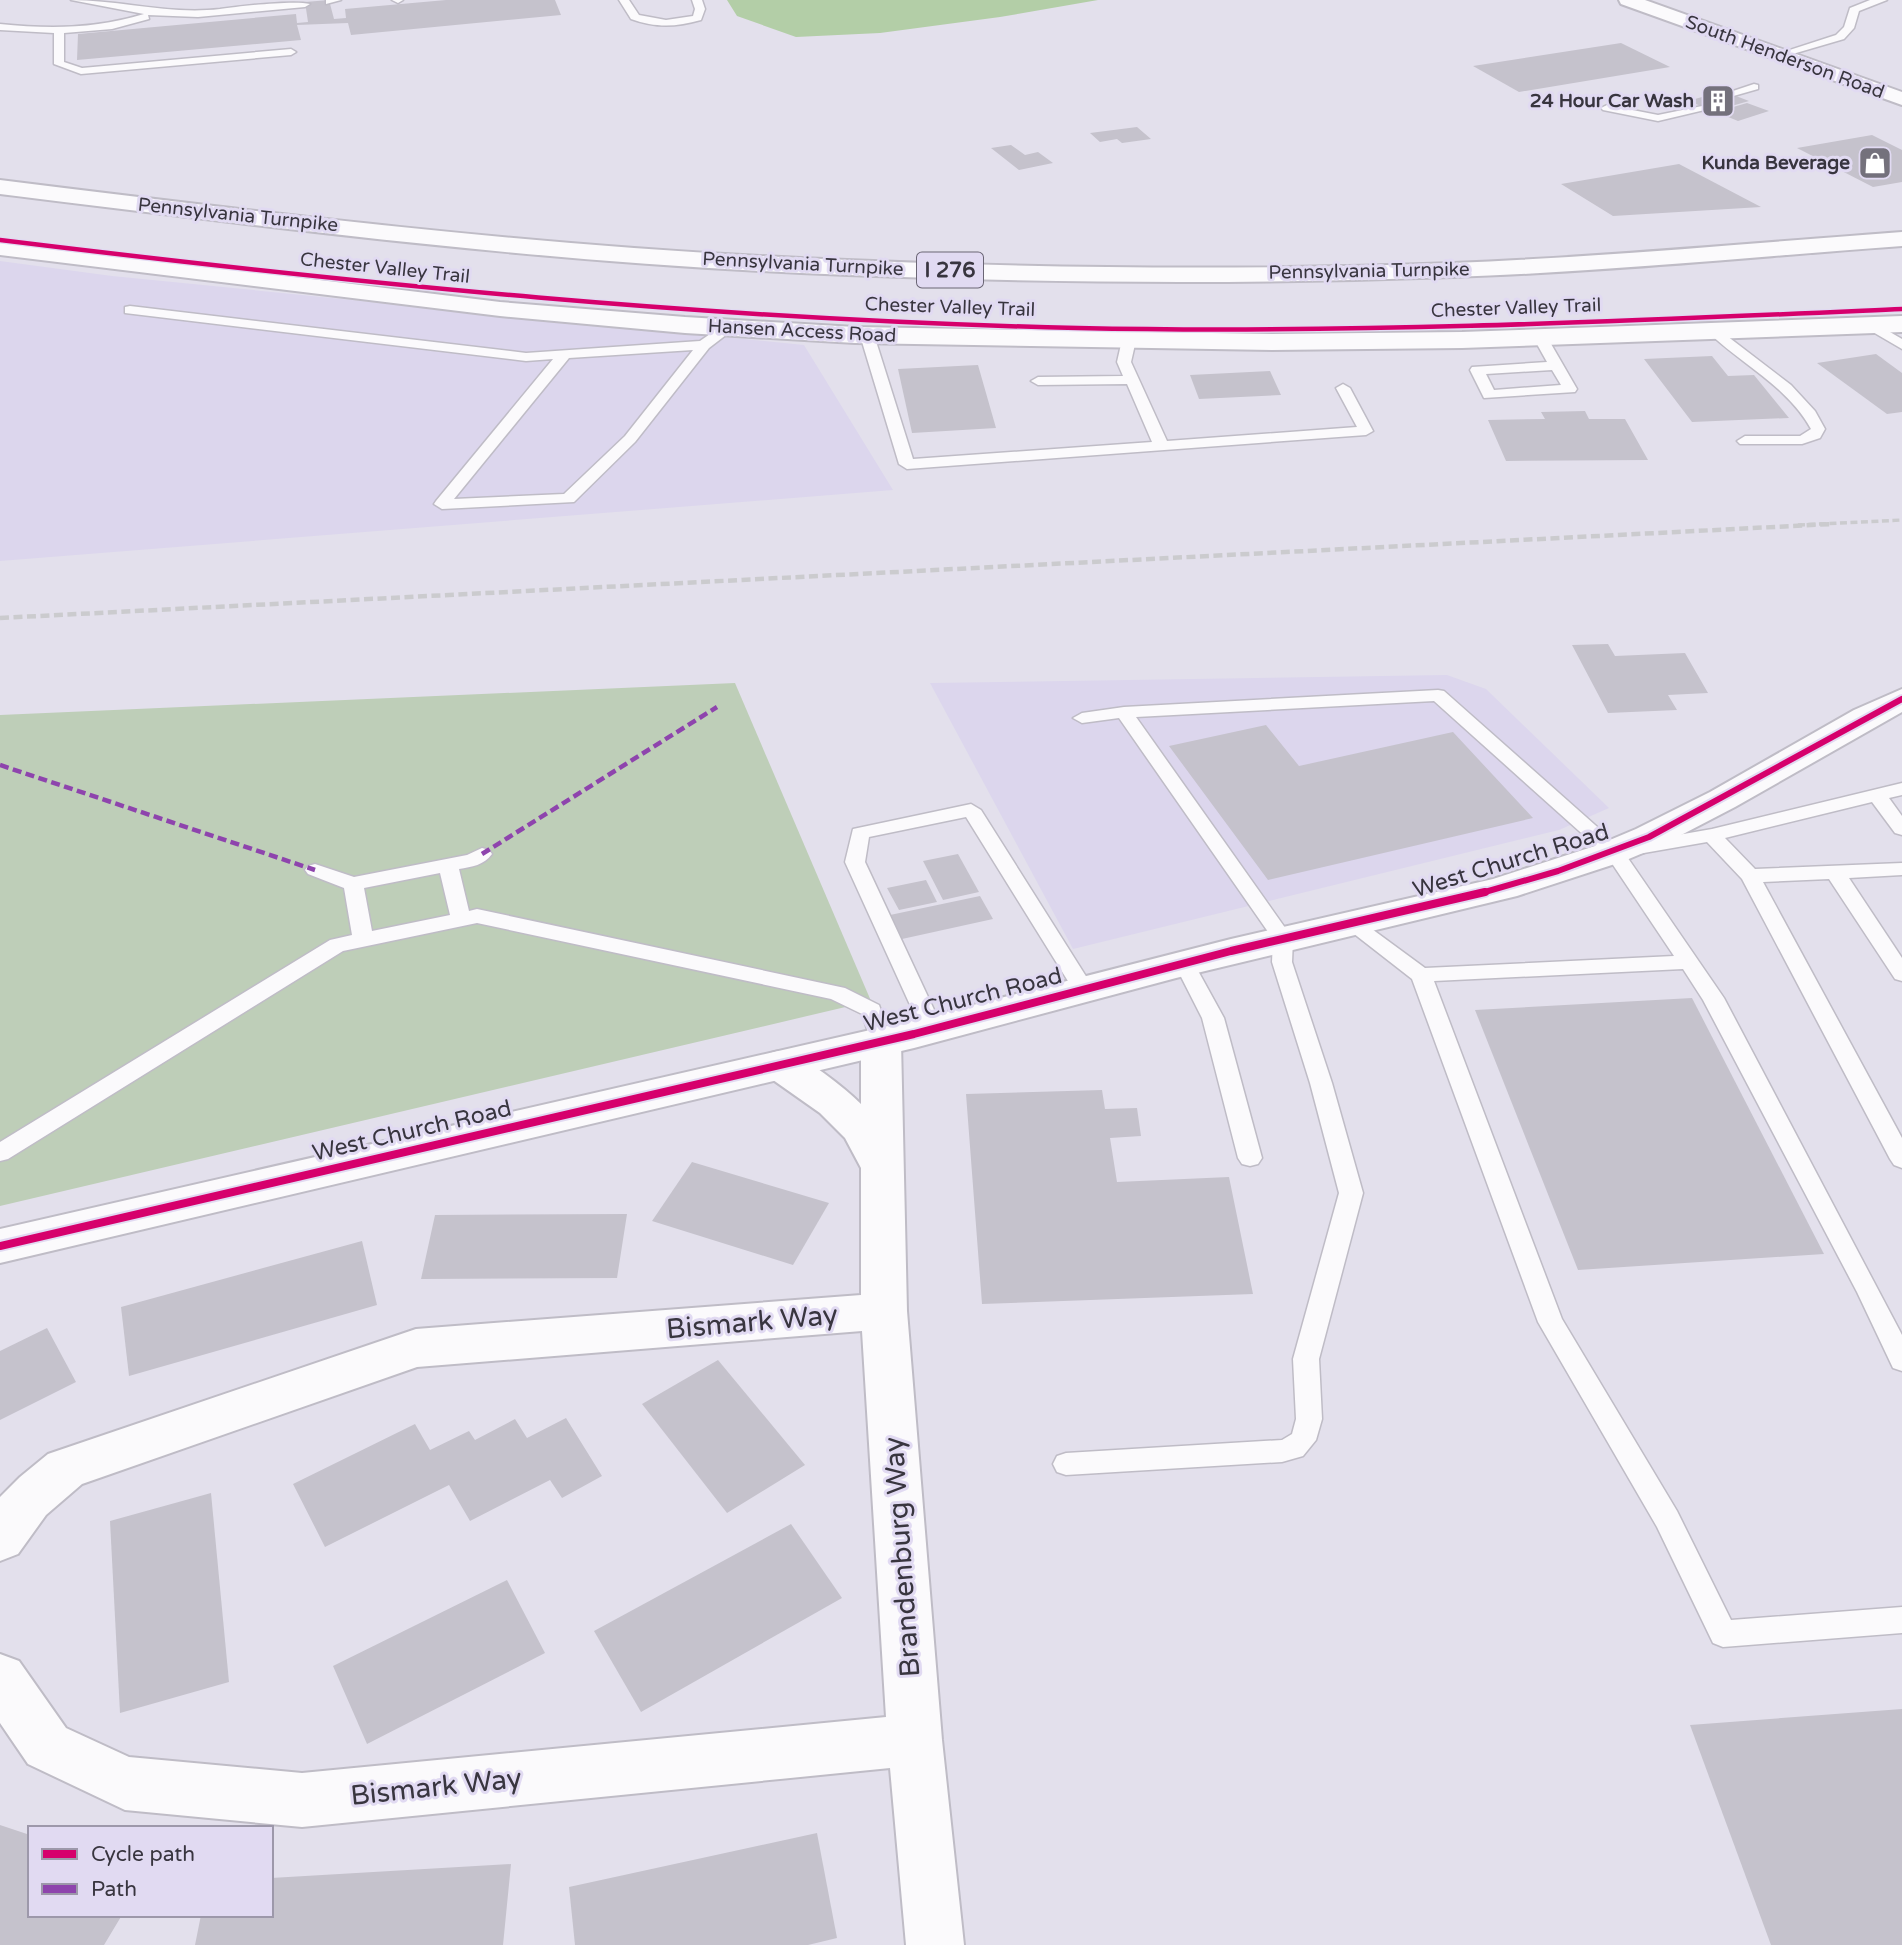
<svg xmlns="http://www.w3.org/2000/svg" width="1902" height="1945" font-family="'Varela Round',sans-serif">
<rect width="100%" height="100%" fill="#e3e0ec"/>
<!-- built -->
<g fill="#dcd6ed">
<polygon points="0,261 112,276 804,345 893,490 0,561"/>
<polygon points="1447,675 1486,689 1609,808 1559,830 1073,949 930,683"/>
</g>
<!-- green -->
<polygon fill="#beceb8" points="735,683 871,1001 0,1206 0,715"/>
<!-- forest -->
<polygon fill="#b3cea7" points="727,0 1098,0 1000,17 880,33 796,37 737,16"/>
<!-- building -->
<g fill="#c5c2cc">
<polygon points="329,0 334,19 346,18 345,9 446,0 555,0 561,15 351,35 348,23 297,25 301,40 77,60 78,34 296,14 297,23 308,22 305,2"/>
<polygon points="1621,43 1670,67 1519,92 1473,66"/>
<polygon points="1723,91 1749,101 1714,111 1688,101"/>
<polygon points="1747,103 1769,111 1738,121 1716,112"/>
<polygon points="1137,127 1151,139 1122,143 1117,139 1100,142 1090,133"/>
<polygon points="1872,135 1902,150 1902,182 1873,187 1797,148"/>
<polygon points="1011,145 1025,155 1038,152 1053,163 1019,170 991,148"/>
<polygon points="1679,164 1761,207 1613,216 1561,184"/>
<polygon points="1876,354 1902,373 1902,412 1887,414 1817,363"/>
<polygon points="1712,356 1728,376 1754,375 1789,418 1692,422 1644,359"/>
<polygon points="978,365 996,428 912,433 898,369"/>
<polygon points="1270,371 1281,395 1199,399 1190,375"/>
<polygon points="1585,411 1589,419 1625,419 1648,460 1506,461 1488,420 1545,419 1541,412"/>
<polygon points="1608,644 1615,656 1685,653 1708,693 1668,695 1677,710 1608,713 1572,645"/>
<polygon points="1266,725 1299,766 1453,732 1533,818 1268,880 1169,746"/>
<polygon points="958,854 979,892 943,900 923,861"/>
<polygon points="926,880 937,902 899,910 887,888"/>
<polygon points="980,896 993,919 902,939 890,915"/>
<polygon points="1692,998 1824,1254 1578,1270 1475,1010"/>
<polygon points="1102,1090 1105,1109 1137,1108 1141,1136 1110,1138 1117,1182 1229,1177 1253,1294 982,1304 966,1094"/>
<polygon points="692,1162 829,1203 793,1265 652,1221"/>
<polygon points="627,1214 617,1278 421,1279 435,1215"/>
<polygon points="362,1241 377,1305 129,1376 121,1307"/>
<polygon points="47,1328 76,1382 0,1420 0,1351"/>
<polygon points="718,1360 805,1465 727,1513 642,1404"/>
<polygon points="566,1418 602,1476 562,1498 550,1480 470,1521 449,1485 325,1547 293,1484 415,1424 430,1450 469,1431 475,1440 515,1419 527,1438"/>
<polygon points="211,1493 229,1682 120,1713 110,1521"/>
<polygon points="791,1524 842,1598 641,1712 594,1631"/>
<polygon points="507,1580 545,1653 367,1744 333,1666"/>
<polygon points="1902,1709 1902,1945 1771,1945 1690,1725"/>
<polygon points="0,1825 30,1835 30,1915 122,1915 104,1945 0,1945"/>
<polygon points="817,1833 837,1938 808,1945 575,1945 569,1887"/>
<polygon points="511,1864 503,1945 195,1945 201,1915 271,1915 271,1878"/>
</g>
<g fill="none" stroke-linecap="round" stroke-linejoin="round">
<defs>
<g id="lane">
<path d="M 71,0 C 121,0 169,15 220,9 C 241,6 294,0 310,4 L 305,7 L 198,17 L 148,15 L 149,19 L 112,29 L 64,33 L 64,62 L 82,68 L 291,49 L 296,52 L 291,55 L 81,74 L 54,64 L 54,33 L 0,30 L 0,24 C 49,29 95,29 144,14 Z"/>
<polygon points="326,0 341,0 326,4"/>
<polygon points="392,0 403,0 398,3"/>
<path d="M 619,0 L 629,0 L 639,15 L 666,20 L 693,16 L 695,9 L 692,0 L 702,0 L 705,9 L 701,20 C 676,27 656,28 631,19 Z"/>
<polygon points="1870,0 1887,0 1859,11 1854,28 1844,39 1779,58 1774,55 1836,35 1844,27 1850,8"/>
<polygon points="1754,84 1758,85 1758,89 1730,97 1724,94"/>
<polygon points="1607,105 1658,115 1707,105 1713,108 1658,121 1603,110 1601,108"/>
<path d="M 130,306 L 526,353 L 700,341 L 723,325 L 733,325 L 735,328 L 709,348 L 635,442 L 574,502 L 442,509 L 434,504 L 436,501 L 553,359 L 526,361 L 125,313 L 125,307 ZM 693,350 L 625,436 L 564,494 L 454,499 L 569,358 Z"/>
<polygon points="1871,321 1902,339 1902,349 1866,328 1866,322"/>
<path d="M 1714,326 L 1791,385 L 1815,411 L 1825,429 L 1820,438 L 1802,444 L 1740,444 L 1737,441 L 1745,436 L 1800,436 L 1811,429 C 1788,387 1743,365 1709,333 L 1707,330 Z"/>
<polygon points="867,331 874,335 913,459 1152,442 1127,384 1038,385 1031,381 1038,377 1123,376 1117,362 1122,340 1129,336 1136,340 1131,362 1167,441 1357,427 1336,388 1343,384 1350,388 1373,431 1366,435 907,469 899,464 860,335"/>
<path d="M 1540,333 L 1547,337 L 1577,389 L 1575,392 L 1484,398 L 1470,370 L 1472,367 L 1547,362 L 1533,337 ZM 1552,370 L 1561,385 L 1494,390 L 1486,374 Z"/>
<polygon points="1438,690 1444,691 1621,848 1724,998 1902,1335 1902,1371 1893,1368 1857,1292 1703,1000 1683,969 1434,981 1562,1319 1677,1511 1731,1620 1902,1607 1902,1633 1723,1647 1713,1643 1657,1527 1538,1322 1412,979 1344,926 1347,921 1361,921 1425,968 1674,956 1607,856 1434,701 1136,717 1293,939 1292,962 1332,1083 1363,1193 1319,1359 1322,1419 1316,1440 1303,1456 1282,1462 1066,1475 1057,1472 1053,1464 1057,1456 1066,1453 1282,1440 1292,1434 1296,1419 1293,1359 1339,1193 1310,1083 1272,962 1273,939 1119,718 1082,723 1073,718 1082,713 1124,707"/>
<polygon points="1902,783 1902,795 1889,798 1902,816 1902,835 1895,833 1872,802 1725,838 1755,869 1902,863 1902,875 1849,878 1902,958 1902,981 1895,979 1829,879 1763,882 1902,1138 1902,1168 1894,1165 1890,1159 1742,879 1707,842 1638,854 1631,852 1628,848 1631,844 1638,842 1712,829"/>
<polygon points="971,804 981,810 1094,989 1090,994 1076,994 966,817 869,837 865,862 943,1029 940,1034 932,1036 924,1034 921,1029 845,862 853,829"/>
<path d="M 482,848 L 489,850 L 492,854 C 484,865 472,867 459,869 L 469,911 L 477,909 L 845,988 L 879,1005 L 892,1042 L 889,1047 L 881,1050 L 873,1047 L 862,1014 L 831,999 L 477,923 L 343,951 L 8,1159 L 0,1161 L 0,1142 L 330,940 L 352,935 L 344,888 L 308,874 L 305,870 L 308,866 L 315,864 L 354,877 L 467,855 ZM 440,873 L 450,915 L 372,931 L 364,888 Z"/>
<polygon points="1184,956 1191,958 1224,1018 1262,1158 1258,1164 1250,1166 1242,1164 1238,1158 1202,1018 1174,963 1177,958"/>
</g>
<g id="street">
<polygon points="0,241 500,302 685,317 855,327 1272,334 1462,332 1902,316 1902,332 1462,348 1272,350 855,343 685,333 500,316 0,255"/>
<path d="M 881,1028 L 895,1032 L 901,1042 L 907,1311 L 942,1740 L 964,1945 L 906,1945 L 890,1768 L 302,1827 L 125,1810 L 28,1764 L 0,1723 L 0,1654 L 19,1661 L 66,1728 L 129,1757 L 302,1773 L 886,1717 L 862,1331 L 417,1367 L 82,1484 L 46,1515 L 18,1554 L 0,1561 L 0,1497 L 20,1477 L 48,1454 L 416,1329 L 861,1295 L 861,1168 L 845,1138 L 820,1113 L 766,1075 L 760,1065 L 766,1055 C 771,1053 777,1051 782,1051 C 803,1054 846,1089 861,1104 L 861,1042 L 867,1032 Z"/>
</g>
<polygon id="secondary" points="1902,689 1902,712 1735,807 1662,845 1624,861 1517,896 1176,978 914,1048 0,1263 0,1229 914,1020 1231,939 1493,879 1598,845 1636,829 1710,792 1854,710"/>
<polygon id="primary" points="1619,0 1645,0 1902,92 1902,105 1621,4"/>
<path id="highway" d="M 0,180 C 266,213 533,246 801,258 C 1018,268 1236,271 1453,263 C 1603,257 1752,243 1902,232 L 1902,246 C 1752,257 1603,272 1453,277 C 1236,285 1018,283 801,273 C 533,261 266,227 0,194 Z"/>
</defs>
<!-- lane casing -->
<use href="#lane" stroke="#bfbcc6" stroke-width="3"/>
<!-- street casing -->
<use href="#street" stroke="#bfbcc6" stroke-width="4"/>
<!-- secondary casing -->
<use href="#secondary" stroke="#bfbcc6" stroke-width="4"/>
<!-- primary casing -->
<use href="#primary" stroke="#bfbcc6" stroke-width="4"/>
<!-- highway casing -->
<use href="#highway" stroke="#bfbcc6" stroke-width="4"/>
<!-- lane -->
<use href="#lane" fill="#fbfafc" fill-rule="evenodd"/>
<!-- street -->
<use href="#street" fill="#fbfafc" fill-rule="evenodd"/>
<!-- secondary -->
<use href="#secondary" fill="#fbfafc" fill-rule="evenodd"/>
<!-- primary -->
<use href="#primary" fill="#fbfafc" fill-rule="evenodd"/>
<!-- highway -->
<use href="#highway" fill="#fbfafc" fill-rule="evenodd"/>
<!-- rail-far1 -->
<polyline stroke="#cbcbce" stroke-width="3.5" stroke-dasharray="7 3.5" stroke-linecap="butt" points="1798,525 1902,520"/>
<!-- rail -->
<polyline stroke="#cbcbce" stroke-width="4.5" stroke-dasharray="9 4.5" stroke-linecap="butt" points="0,618 1832,524"/>
<!-- quiet -->
<g stroke="#8e44ad" stroke-width="4.5" stroke-dasharray="9 4.5" stroke-linecap="butt">
<polyline points="0,765 315,870"/>
<polyline points="482,854 717,707"/>
</g>
<defs>
<path id="cycleway-far2" d="M 0,240 C 359,284 717,320 1078,328 C 1353,334 1628,321 1902,309"/>
<polyline id="cycleway-far1" points="1478,894 1558,871 1649,837 1902,699"/>
<polyline id="cycleway" points="0,1246 914,1034 1231,951 1485,892"/>
</defs>
<!-- cycleway-far2 casing -->
<use href="#cycleway-far2" stroke="#e1daf2" stroke-width="7"/>
<!-- cycleway-far1 casing -->
<use href="#cycleway-far1" stroke="#e1daf2" stroke-width="10"/>
<!-- cycleway casing -->
<use href="#cycleway" stroke="#e1daf2" stroke-width="12"/>
<!-- cycleway-far2 -->
<use href="#cycleway-far2" stroke="#d6006c" stroke-width="4.5"/>
<!-- cycleway-far1 -->
<use href="#cycleway-far1" stroke="#d6006c" stroke-width="6"/>
<!-- cycleway -->
<use href="#cycleway" stroke="#d6006c" stroke-width="8"/>
</g>
<!-- icons -->
<defs>
<symbol id="building-square" viewBox="-11 -11 22 22"><rect x="-9" y="-9" width="18" height="18" rx="4" fill="#74717c" stroke="#e1daf2"/><path d="M-4-6H4V6H1V3H-1V6H-4ZM-2.5-4.3h1.7v1.8h-1.7ZM.8-4.3h1.7v1.8H.8ZM-2.5-1h1.7V.8h-1.7ZM.8-1h1.7V.8H.8Z" fill="#fff"/></symbol>
<symbol id="shop-square" viewBox="-11 -11 22 22"><rect x="-9" y="-9" width="18" height="18" rx="4" fill="#74717c" stroke="#e1daf2"/><path d="M-5-2.5h2.3a2.7 3.5 0 0 1 5.4 0H5L5.5 6h-11ZM-1.5-2.5h3a1.5 2.3 0 0 0-3 0Z" fill="#fff"/></symbol>
</defs>
<g fill-rule="evenodd">
<use href="#building-square" x="1699" y="82" width="38" height="38"/>
<use href="#shop-square" x="1856" y="144" width="38" height="38"/>
</g>
<g text-anchor="middle" dominant-baseline="central" stroke-width="6" stroke-linejoin="round" paint-order="stroke">
<!-- far-street labels -->
<g font-size="19" fill="#38353f" stroke="#e1daf2">
<text transform="translate(1785 57) rotate(20)">South Henderson Road</text>
<text transform="translate(238 215) rotate(6)">Pennsylvania Turnpike</text>
<text transform="translate(803 264) rotate(3)">Pennsylvania Turnpike</text>
<text transform="translate(385 268) rotate(6)">Chester Valley Trail</text>
<text transform="translate(1369 271) rotate(-1)">Pennsylvania Turnpike</text>
<text transform="translate(950 307) rotate(2)">Chester Valley Trail</text>
<text transform="translate(1516 308) rotate(-2)">Chester Valley Trail</text>
<text transform="translate(802 331) rotate(3)">Hansen Access Road</text>
</g>
<!-- far-poi labels -->
<g font-size="19" font-weight="bold" fill="#38353f" stroke="#e1daf2" text-anchor="end">
<text x="1694" y="101">24 Hour Car Wash</text>
<text x="1850" y="163">Kunda Beverage</text>
</g>
<!-- shield labels -->
<rect fill="#e1daf2" stroke="#6b6675" stroke-width="2" x="917" y="252.5" width="66" height="35" rx="5"/>
<g font-size="21" font-weight="bold" fill="#38353f">
<text x="950" y="270">I 276</text>
</g>
<!-- street labels -->
<g font-size="23" fill="#38353f" stroke="#e1daf2">
<text transform="translate(1511 861) rotate(-17)">West Church Road</text>
<text transform="translate(963 1000) rotate(-14)">West Church Road</text>
<text transform="translate(412 1131) rotate(-13)">West Church Road</text>
</g>
<!-- near-street labels -->
<g font-size="28" fill="#38353f" stroke="#e1daf2">
<text transform="translate(752 1322) rotate(-5)">Bismark Way</text>
<text transform="translate(902 1557) rotate(-94)">Brandenburg Way</text>
<text transform="translate(436 1787) rotate(-6)">Bismark Way</text>
</g>
</g>
<!-- legend -->
<rect x="28" y="1826" width="245" height="91" fill="#e1daf2" stroke="#9d98aa" stroke-width="2"/>
<rect x="42" y="1849" width="35" height="10" fill="#d6006c" stroke="#9d98aa" stroke-width="2"/>
<text x="91" y="1861" font-size="21" fill="#38353f">Cycle path</text>
<rect x="42" y="1884" width="35" height="10" fill="#8e44ad" stroke="#9d98aa" stroke-width="2"/>
<text x="91" y="1896" font-size="21" fill="#38353f">Path</text>
</svg>
